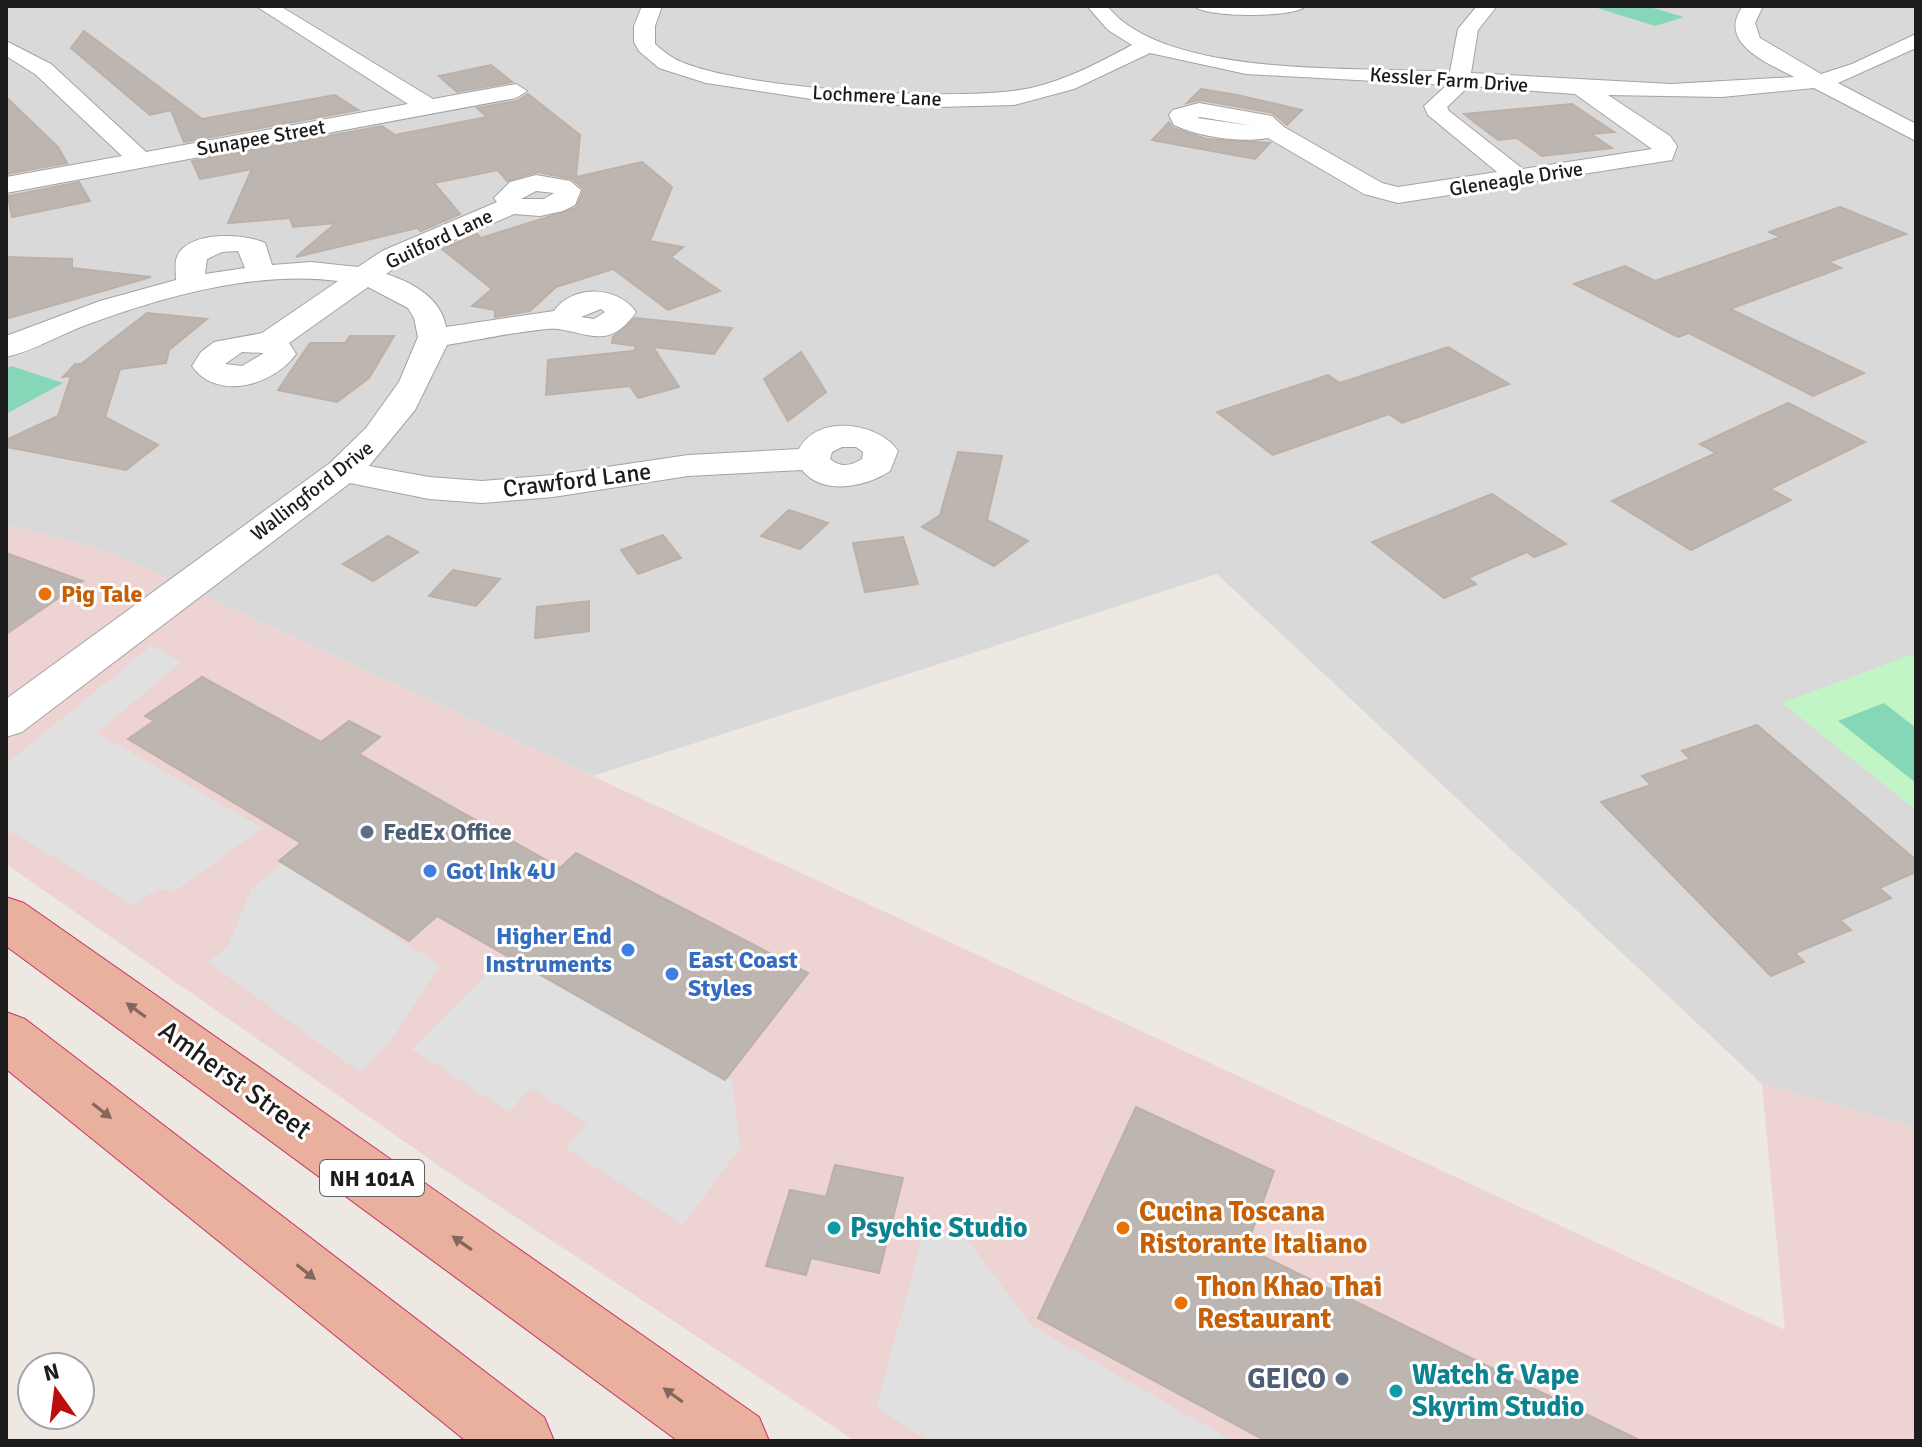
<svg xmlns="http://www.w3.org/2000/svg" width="1922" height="1447" font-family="Signika,sans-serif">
<rect width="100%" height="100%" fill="#ede9e2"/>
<!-- residential -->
<polygon fill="#dad9d9" points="6,6 1916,6 1916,1128 1762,1084 1217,574 593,776 110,552 6,524"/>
<!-- commercial -->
<polygon fill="#edd3d2" points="6,524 110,552 1785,1330 1762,1084 1916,1128 1916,1441 855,1441 451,1174 6,864"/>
<!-- park -->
<polygon fill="#c1f5c5" points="1916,653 1916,810 1782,703"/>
<!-- pitch -->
<g fill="#85d7b8">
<polygon points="1591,6 1646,6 1684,17 1655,26"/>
<polygon points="11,366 63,383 6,414 6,369"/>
<polygon points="1884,703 1916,728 1916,783 1838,721"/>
</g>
<!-- parking -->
<g fill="#e0e0e0">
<polygon points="152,645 181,662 97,733 263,828 174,892 158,889 133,905 6,829 6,764"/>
<polygon points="283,863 440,965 390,1042 359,1072 208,962 228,946 252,888"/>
<polygon points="512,949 732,1079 740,1148 683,1225 566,1148 587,1123 531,1088 509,1112 412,1049"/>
<polygon points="925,1228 966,1238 1032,1326 1233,1441 929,1441 876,1408"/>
</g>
<!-- building -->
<g fill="#bdb5af" stroke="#bdb0a6" stroke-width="2">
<polygon points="84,31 202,119 335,95 358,110 184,142 171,110 150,115 71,48"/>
<polygon points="491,65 512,82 457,92 439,76"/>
<polygon points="1201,89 1237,95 1302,110 1287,125 1273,113 1200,100 1187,103"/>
<polygon points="528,94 580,135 576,177 642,162 672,187 650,241 683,247 671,257 720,291 668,310 613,269 556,287 530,311 495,317 495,310 472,306 492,289 442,249 477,234 481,238 576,208 584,189 572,179 537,172 507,181 498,170 434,183 460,214 421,231 417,228 296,257 336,223 293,227 290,218 228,223 252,169 200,179 192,161 382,126 395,135 487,117 477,108 517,101"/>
<polygon points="6,97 58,147 67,163 6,174"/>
<polygon points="1572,104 1614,132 1591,134 1612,148 1542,156 1517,138 1498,140 1464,114"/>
<polygon points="1169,122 1173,128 1207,139 1270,143 1255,159 1152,140"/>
<polygon points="79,182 90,201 12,217 8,196"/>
<polygon points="1840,207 1906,234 1828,262 1841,268 1730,309 1864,373 1813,396 1689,333 1678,337 1574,284 1625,266 1655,281 1781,237 1769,232"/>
<polygon points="6,257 72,259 72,268 151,277 6,319"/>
<polygon points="147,313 207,319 169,350 166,363 120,369 105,417 158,445 126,470 6,447 6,440 58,416 71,376 63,377 75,364 81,364"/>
<polygon points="635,318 732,328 714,354 653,347 679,387 638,398 630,386 546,395 548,360 633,351 637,346 612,343 613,337"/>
<polygon points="350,336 394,336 369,378 337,402 278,390 310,343 345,343"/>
<polygon points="1448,347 1509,384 1402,423 1389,414 1273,455 1217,412 1328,375 1340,383"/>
<polygon points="801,352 826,392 788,421 764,379"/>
<polygon points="1788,403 1865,442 1770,489 1791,500 1691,550 1612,501 1716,453 1700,444"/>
<polygon points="958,452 1002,456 987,520 1028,541 994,566 922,527 940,515"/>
<polygon points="1492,494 1566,544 1534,557 1527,552 1468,578 1476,584 1444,598 1372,542"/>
<polygon points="789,510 828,523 800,549 761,536"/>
<polygon points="663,535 681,558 638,574 621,550"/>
<polygon points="388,536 418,552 373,581 343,564"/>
<polygon points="903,537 918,584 865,592 853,543"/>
<polygon points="6,553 83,581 6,634"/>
<polygon points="453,570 500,579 476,606 429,596"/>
<polygon points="589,601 589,631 535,638 537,607"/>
<polygon points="202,677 321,742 349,721 380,737 359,754 560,868 576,853 808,973 725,1080 437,916 409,941 279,861 301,843 128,739 154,721 145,716"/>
<polygon points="1757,725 1916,860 1916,872 1879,888 1891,898 1840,920 1851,930 1795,953 1804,962 1771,976 1601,802 1651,785 1642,776 1690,759 1682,751"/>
<polygon points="1136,1107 1274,1171 1246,1248 1641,1441 1266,1441 1038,1318"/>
<polygon points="835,1165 903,1178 879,1273 811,1258 806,1275 766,1266 790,1190 826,1197"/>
</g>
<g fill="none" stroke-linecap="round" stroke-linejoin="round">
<defs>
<g id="minor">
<polygon points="256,6 280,6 433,99 516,84 527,91 516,98 6,193 6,177 122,156 35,74 6,56 6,41 51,64 146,152 408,104"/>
<path d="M 642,6 L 662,6 L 655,26 L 655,44 C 661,49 668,55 675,59 C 735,90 964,103 1031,88 C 1067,80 1100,62 1132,45 L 1108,30 L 1087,6 L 1107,6 C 1166,80 1361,66 1450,72 L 1458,29 L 1477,6 L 1497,6 L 1478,30 L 1471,73 L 1671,84 L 1794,77 C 1768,63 1716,43 1743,6 L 1763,6 L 1755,23 L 1760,38 L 1821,74 L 1852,64 L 1916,34 L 1916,48 L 1838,83 L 1916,124 L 1916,141 L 1814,88 L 1722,97 L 1608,95 L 1670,136 L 1677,146 L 1672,160 L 1398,203 L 1364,194 L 1268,138 C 1240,143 1200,137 1174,125 L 1169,115 L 1173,110 L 1199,103 L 1272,116 L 1284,127 L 1382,183 L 1398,187 L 1497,172 L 1428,115 L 1424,106 L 1447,85 L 1246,74 L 1150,53 L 1074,89 L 1014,105 L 937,107 L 818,100 L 706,83 L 659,68 L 639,51 L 634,42 L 634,26 ZM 1469,86 L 1575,94 L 1652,149 L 1523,169 L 1449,111 L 1447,107 ZM 1200,117 L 1254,126 L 1197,118 Z"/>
<path d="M 1194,6 L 1306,6 C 1295,18 1206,18 1194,6 Z"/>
<path d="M 536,175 L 570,181 L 581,190 L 575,205 L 563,211 L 540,216 L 514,214 L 402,263 L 386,274 C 412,282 441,298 446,327 L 554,311 C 573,284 618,286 636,312 C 611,348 592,335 559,329 C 542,326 469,342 447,345 L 415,410 L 369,466 L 429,477 L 482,481 L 553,475 L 688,455 L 799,449 C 817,414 879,422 898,451 L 890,471 C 866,487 822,496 802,470 L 688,476 L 553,497 L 482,503 L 429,499 L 350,483 L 22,732 L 6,737 L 6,699 L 330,463 L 366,428 L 399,382 L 418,337 L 414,318 L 408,308 L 368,287 L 289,343 L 296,354 C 274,385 217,402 192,366 L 201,352 L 214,342 L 262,333 L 338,281 C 256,270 162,297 86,325 C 59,335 33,351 6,357 L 6,336 L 100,301 L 176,280 C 176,274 175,266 176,260 C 183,230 244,233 265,243 L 272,265 L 311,262 L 358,267 L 382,251 L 497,202 L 494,198 L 510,182 ZM 536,191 L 554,193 L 544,199 L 521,199 ZM 238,251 L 245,268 L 205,274 L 207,259 L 222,252 ZM 601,309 L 605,312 L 594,319 L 581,317 ZM 242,352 L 264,353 L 242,366 L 225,364 ZM 842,447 L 856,447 L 863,452 L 862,459 C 850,466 841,468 830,459 L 832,452 Z"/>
</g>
<g id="trunk">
<polygon points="6,897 24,903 759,1417 769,1441 678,1441 6,946"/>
<polygon points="6,1012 25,1019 544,1417 554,1441 466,1441 6,1069"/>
</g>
</defs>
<!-- minor casing -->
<use href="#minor" stroke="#a3a3a3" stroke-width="2"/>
<!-- trunk casing -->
<use href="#trunk" stroke="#ca3064" stroke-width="2"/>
<!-- minor -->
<use href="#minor" fill="#fff" fill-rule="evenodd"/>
<!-- trunk -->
<use href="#trunk" fill="#eab09e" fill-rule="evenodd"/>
</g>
<!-- one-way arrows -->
<defs><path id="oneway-solid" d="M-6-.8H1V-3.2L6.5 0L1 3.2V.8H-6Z" transform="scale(2)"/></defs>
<g fill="#83665d">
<use href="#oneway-solid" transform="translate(136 1010) rotate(-144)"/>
<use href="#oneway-solid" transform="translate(102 1111) rotate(38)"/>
<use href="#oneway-solid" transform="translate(462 1243) rotate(-145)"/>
<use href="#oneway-solid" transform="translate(306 1272) rotate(38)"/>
<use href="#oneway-solid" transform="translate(673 1395) rotate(-144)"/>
</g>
<!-- markers -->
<g fill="#e8710a" stroke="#fff" stroke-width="3">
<circle cx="45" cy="594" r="8"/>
<circle cx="1123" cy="1228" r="8"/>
<circle cx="1181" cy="1303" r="8"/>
</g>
<g fill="#5c6f8a" stroke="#fff" stroke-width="3">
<circle cx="367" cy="832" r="8"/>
<circle cx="1342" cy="1379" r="8"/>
</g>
<g fill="#3f7fe0" stroke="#fff" stroke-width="3">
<circle cx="430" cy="871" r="8"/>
<circle cx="628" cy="950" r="8"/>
<circle cx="672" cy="974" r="8"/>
</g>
<g fill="#0f9aa8" stroke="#fff" stroke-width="3">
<circle cx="834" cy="1228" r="8"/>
<circle cx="1396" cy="1391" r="8"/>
</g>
<g text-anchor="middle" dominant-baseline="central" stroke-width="6" stroke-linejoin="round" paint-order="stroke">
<!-- far-street labels -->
<g font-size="20" fill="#1c1c1c" stroke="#fff">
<text transform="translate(1449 80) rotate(4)">Kessler Farm Drive</text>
<text transform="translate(877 96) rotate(3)">Lochmere Lane</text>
<text transform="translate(261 138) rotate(-10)">Sunapee Street</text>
<text transform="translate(1516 179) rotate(-9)">Gleneagle Drive</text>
<text transform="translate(439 239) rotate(-25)">Guilford Lane</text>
<text transform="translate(312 491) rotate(-38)">Wallingford Drive</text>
</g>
<!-- shield labels -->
<rect fill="#fff" stroke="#606060" stroke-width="2" x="320" y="1160" width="104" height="36" rx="6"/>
<g font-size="22" font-weight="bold" fill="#1c1c1c">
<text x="372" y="1178">NH 101A</text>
</g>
<!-- street labels -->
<g font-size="24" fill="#1c1c1c" stroke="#fff">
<text transform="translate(577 480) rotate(-7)">Crawford Lane</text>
</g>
<!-- food labels -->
<g font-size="24" font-weight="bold" fill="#c56008" stroke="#fff" text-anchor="start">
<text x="61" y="594">Pig Tale</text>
</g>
<!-- service labels -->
<g font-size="24" font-weight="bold" fill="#4e5e75" stroke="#fff" text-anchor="start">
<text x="383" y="832">FedEx Office</text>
</g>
<!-- shop labels -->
<g font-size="24" font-weight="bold" fill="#366cbe" stroke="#fff" text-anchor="start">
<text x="446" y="871">Got Ink 4U</text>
<text x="612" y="936" text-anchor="end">Higher End<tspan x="612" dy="28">Instruments</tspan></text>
<text x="688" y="960">East Coast<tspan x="688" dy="28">Styles</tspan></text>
</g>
<!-- near-street labels -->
<g font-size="28" fill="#1c1c1c" stroke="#fff">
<text transform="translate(235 1080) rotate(36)">Amherst Street</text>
</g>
<!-- near-food labels -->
<g font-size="28" font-weight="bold" fill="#c56008" stroke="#fff" text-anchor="start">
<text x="1139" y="1212">Cucina Toscana<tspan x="1139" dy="32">Ristorante Italiano</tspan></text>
<text x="1197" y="1287">Thon Khao Thai<tspan x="1197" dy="32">Restaurant</tspan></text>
</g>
<!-- near-culture labels -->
<g font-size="28" font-weight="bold" fill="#0d838f" stroke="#fff" text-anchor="start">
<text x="850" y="1228">Psychic Studio</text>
<text x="1412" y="1375">Watch &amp; Vape<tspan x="1412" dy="32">Skyrim Studio</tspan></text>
</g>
<!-- near-service labels -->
<g font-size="28" font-weight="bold" fill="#4e5e75" stroke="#fff" text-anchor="end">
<text x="1326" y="1379">GEICO</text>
</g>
</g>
<!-- border -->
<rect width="1922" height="1447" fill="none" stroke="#1c1c1c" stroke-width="16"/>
<!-- north arrow -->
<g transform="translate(56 1391) rotate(346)"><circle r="38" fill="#ffffff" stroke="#a4a4a4" stroke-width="2"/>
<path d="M0-6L14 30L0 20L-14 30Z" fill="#ba0f0e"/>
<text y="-12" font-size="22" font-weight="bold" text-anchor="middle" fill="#1c1c1c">N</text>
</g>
</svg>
